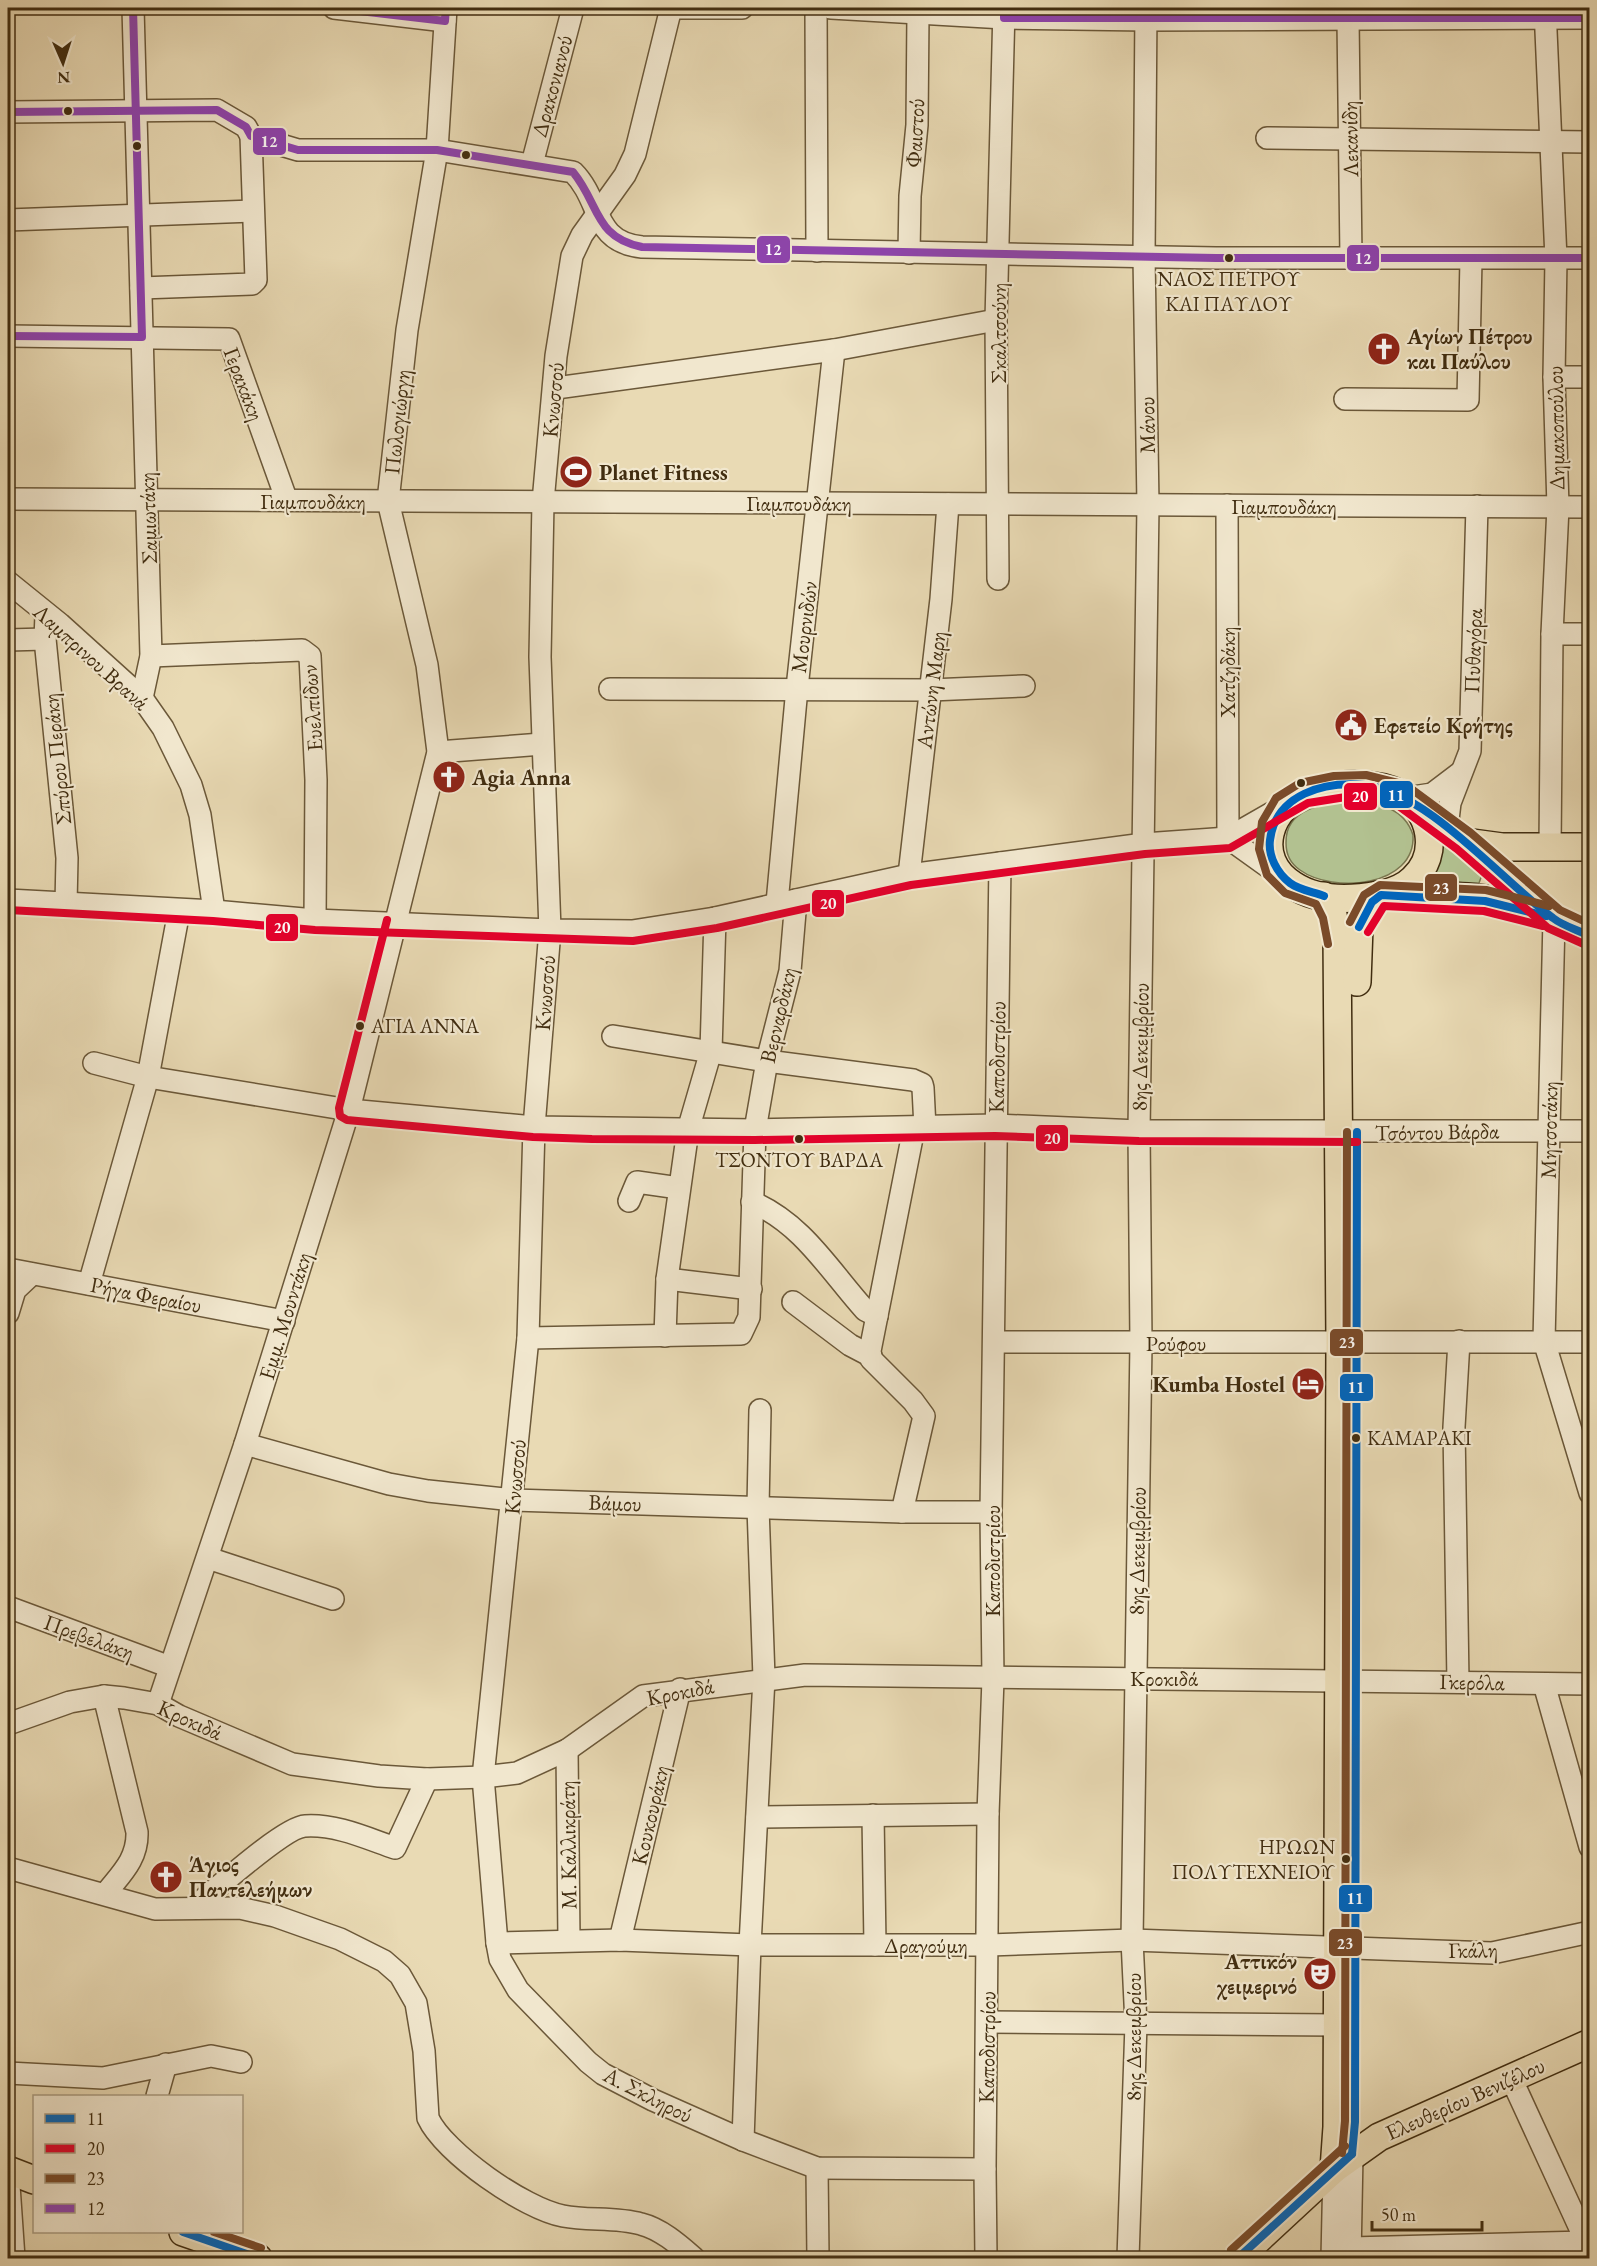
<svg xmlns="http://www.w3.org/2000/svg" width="1597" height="2266" font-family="'EB Garamond',serif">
<rect width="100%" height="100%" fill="#e9dab4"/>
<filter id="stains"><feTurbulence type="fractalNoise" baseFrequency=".00333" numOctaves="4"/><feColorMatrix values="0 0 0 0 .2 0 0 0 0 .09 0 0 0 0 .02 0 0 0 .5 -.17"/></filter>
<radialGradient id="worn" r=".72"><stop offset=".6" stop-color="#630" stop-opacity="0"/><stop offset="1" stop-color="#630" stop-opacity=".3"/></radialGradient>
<!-- green -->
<g fill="#b2c190" stroke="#7a7750" stroke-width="1.5">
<path d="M 1351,801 C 1378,803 1404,807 1413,835 C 1416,887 1333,894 1300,870 C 1291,864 1286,854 1286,843 C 1285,808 1325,803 1351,801 Z"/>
<polygon points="1436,831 1483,872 1479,883 1413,889"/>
</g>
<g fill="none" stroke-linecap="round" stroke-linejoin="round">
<defs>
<g id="minor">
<polyline points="133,8 151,656 142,698"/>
<polyline points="334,8 445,21"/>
<polyline points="668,8 742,8"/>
<polyline points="671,8 635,154 625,175 582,235 572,256 556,356 543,502 540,657 550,930 534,1127 528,1338 483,1777 497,1943 500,1959 518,1990 588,2062 603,2074 653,2100 743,2140 817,2168 985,2169"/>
<polyline points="816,8 817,251"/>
<polyline points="831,8 1004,18 1147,20 1590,18"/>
<polyline points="1545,8 1556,259 1554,377 1558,507 1552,634 1550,848"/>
<polyline points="1348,19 1351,258"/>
<path d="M 8,112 L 217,110 L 246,127 L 251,136 L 298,150 L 437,150 L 573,172 C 602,201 592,242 642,247 L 1216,258 L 1590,258"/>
<polyline points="1267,138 1590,142"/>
<polyline points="532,164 573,8"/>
<polyline points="8,220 253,211"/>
<polyline points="909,253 910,196 917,125 918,13"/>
<polyline points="141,288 252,284 256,280 251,136"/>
<polyline points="8,336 229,339 287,501"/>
<polyline points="1554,377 1590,377"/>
<polyline points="556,388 834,350 996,320"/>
<polyline points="1345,399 1468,400 1471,259"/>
<polyline points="8,499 1590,507"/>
<polyline points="1227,505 1228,838"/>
<polyline points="998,579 996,320 1004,8"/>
<polyline points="8,582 60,624 142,698 163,728 191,785 200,815 214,911"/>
<polyline points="46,615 45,639 67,858 66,904"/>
<polyline points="1552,634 1590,634"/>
<polyline points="8,640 45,639"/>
<polyline points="151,656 302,650 310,656 316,780 315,920"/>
<polyline points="610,689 931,690 1024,686"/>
<polyline points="438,752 542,744"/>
<polyline points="1406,798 1432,794 1461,772"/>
<polyline points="1447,828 1450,803 1470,751 1477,506"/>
<polyline points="1228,838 1281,876"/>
<polyline points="909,875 941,599 948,504"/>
<polyline points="8,900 214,911 315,920 550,930 632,931 715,918 909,875 1144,844 1228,838 1284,806"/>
<polyline points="777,903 797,688 834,350"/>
<polyline points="1554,919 1544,1341 1590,1493"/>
<polyline points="613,1036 767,1061 913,1080 922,1084 923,1088 925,1128"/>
<polyline points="94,1063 148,1077 349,1110 534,1127 755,1130 995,1125 1139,1131 1590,1131"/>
<polyline points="629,1201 637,1182 679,1188"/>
<path d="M 752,1202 C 803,1224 829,1270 865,1310 L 877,1316"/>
<polyline points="8,1269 284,1321"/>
<polyline points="667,1279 751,1289"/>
<polyline points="89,1284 148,1077 179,911"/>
<polyline points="793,1302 850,1345 871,1356"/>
<polyline points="8,1313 15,1290 32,1274"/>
<polyline points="665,1336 667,1279 688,1130 711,1051 715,918"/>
<polyline points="528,1338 741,1334 749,1317 755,1130 767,1061 790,971 796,900"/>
<polyline points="994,1342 1590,1342"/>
<polyline points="245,1444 389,1484 428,1491 513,1500 902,1512 991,1512"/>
<polyline points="902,1512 924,1416 913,1401 871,1359 870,1351 914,1128"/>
<polyline points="208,1558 333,1599"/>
<polyline points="8,1607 170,1667"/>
<polyline points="1458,1682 1454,1427 1459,1341"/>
<polyline points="1544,1684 1590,1847"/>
<path d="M 104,1696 L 137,1832 C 138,1859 121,1874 106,1893"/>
<polyline points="158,1704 245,1444 349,1110 438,752 427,665 388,501 407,330 437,150 446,8"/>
<polyline points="8,1724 70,1702 104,1696 124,1698 158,1704 179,1716 292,1764 379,1776 427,1779 483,1777 517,1773 567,1750 643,1696 805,1675 1590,1684"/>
<polyline points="567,1750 569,1940"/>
<polyline points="873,1815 875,1945"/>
<polyline points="757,1817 988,1814"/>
<path d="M 8,1868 L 155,1909 L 240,1908 L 275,1916 L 340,1939 L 384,1961 L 400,1975 L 416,2003 L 424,2051 L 428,2118 C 444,2153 525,2209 563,2216 C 588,2221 616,2217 641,2224 C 661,2229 679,2245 694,2258"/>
<path d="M 193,1908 C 213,1892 284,1827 305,1826 C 336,1824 366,1838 395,1848 L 427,1779"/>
<polyline points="620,1940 680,1689"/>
<polyline points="497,1943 620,1940 750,1945 989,1945 1132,1940 1492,1953 1590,1932"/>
<polyline points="987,2022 1337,2025"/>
<polyline points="8,2073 103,2078 211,2056 241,2062"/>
<polyline points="1511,2078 1590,2250"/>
<polyline points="157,2096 166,2064"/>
<polyline points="743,2140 750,1945 764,1678 758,1507 760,1410"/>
<polyline points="817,2168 818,2258"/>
<polyline points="8,2171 14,2258"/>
<polyline points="1351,2248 1586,2242"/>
<polyline points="986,2258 985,2169 988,1814 993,1679 991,1512 1000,863"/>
<polyline points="1128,2258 1136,2024 1132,1940 1141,1343 1139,1131 1148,505 1144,256 1146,8"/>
<polyline points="1332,2258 1334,2169"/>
<polyline points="1350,2258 1352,2154"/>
</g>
<g id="major">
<polyline points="1419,810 1464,841 1544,910"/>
<polyline points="1465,842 1502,847 1590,847"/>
<path d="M 1378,895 C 1351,900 1317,901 1293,885 C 1251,859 1268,804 1311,791 C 1339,783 1374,781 1401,794 C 1432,810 1440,855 1413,879 C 1404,888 1393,891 1381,895"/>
<path d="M 1385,895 C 1415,897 1446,894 1477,898 C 1517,902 1553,918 1590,936"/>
<polyline points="1324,896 1333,915 1337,934 1340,1342 1337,2127 1334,2169"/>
<polyline points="1357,982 1359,927 1378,895"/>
<polyline points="8,2170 34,2180"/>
<polyline points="183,2232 258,2258"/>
<polyline points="1238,2258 1334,2169 1379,2137 1590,2043"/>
</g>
</defs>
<!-- minor casing -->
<use href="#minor" stroke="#6b5839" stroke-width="24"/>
<!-- major casing -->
<use href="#major" stroke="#412d10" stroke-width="30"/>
<!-- minor -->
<use href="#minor" stroke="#f1e7ce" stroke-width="21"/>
<!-- major -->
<use href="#major" stroke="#e9dab4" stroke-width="27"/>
<defs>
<g id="bus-1">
<path d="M 1324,896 C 1314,892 1299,890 1290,883 C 1277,873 1268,856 1270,840 C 1276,794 1324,781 1365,785 C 1428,792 1501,880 1553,918 C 1563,926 1578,930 1590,936"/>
<polyline points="1359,927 1372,902 1381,895 1485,901 1546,916"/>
<polyline points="1352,2154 1355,2122 1357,1132"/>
<polyline points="183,2232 258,2258"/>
<polyline points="1238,2258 1352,2154"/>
</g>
<g id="bus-2">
<polyline points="8,910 213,921 315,930 633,941 717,928 911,885 1145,854 1230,848 1308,803 1352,796 1376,797 1396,804 1457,849 1548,928 1586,945"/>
<polyline points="387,920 339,1108 340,1116 347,1120 533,1137 592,1139 755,1140 995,1136 1139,1141 1357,1142"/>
<polyline points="1368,932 1384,906 1484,911 1543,926"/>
</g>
<g id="bus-3">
<polyline points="1350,922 1364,895 1380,885 1486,890 1549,906"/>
<polyline points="1328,944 1323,918 1316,904 1285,893 1267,875 1259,849 1262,822 1276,798 1300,783 1334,776 1366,775 1406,785 1471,833 1560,910 1590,924"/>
<polyline points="1342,2153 1345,2121 1347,1132"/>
<polyline points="214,2232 261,2248"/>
<polyline points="1231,2250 1345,2146"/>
</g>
<g id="bus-4">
<polyline points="334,8 445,21 446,8"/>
<polyline points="1004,8 1004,18 1590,18"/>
<path d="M 8,112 L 217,110 L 246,127 L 251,136 L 298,150 L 437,150 L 573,172 C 600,205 594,237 642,247 L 1216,258 L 1590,258"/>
<polyline points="8,336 142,337 133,8"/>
</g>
</defs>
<!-- bus-1 casing -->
<use href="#bus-1" stroke="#f1e7ce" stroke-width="12"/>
<!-- bus-2 casing -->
<use href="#bus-2" stroke="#f1e7ce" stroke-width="12"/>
<!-- bus-3 casing -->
<use href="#bus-3" stroke="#f1e7ce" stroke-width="12"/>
<!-- bus-4 casing -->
<use href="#bus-4" stroke="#f1e7ce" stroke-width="12"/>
<!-- bus-1 -->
<use href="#bus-1" stroke="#0065bd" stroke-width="8"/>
<!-- bus-2 -->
<use href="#bus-2" stroke="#e4002b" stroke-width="8"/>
<!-- bus-3 -->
<use href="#bus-3" stroke="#7a4b2a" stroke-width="8"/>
<!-- bus-4 -->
<use href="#bus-4" stroke="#8e44ad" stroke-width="8"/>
</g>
<!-- icons -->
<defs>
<symbol id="church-disc" viewBox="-11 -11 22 22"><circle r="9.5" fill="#8f2418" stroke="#f1e7ce"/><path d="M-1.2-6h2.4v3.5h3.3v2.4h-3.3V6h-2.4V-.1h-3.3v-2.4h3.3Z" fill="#fff"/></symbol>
<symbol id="stadium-disc" viewBox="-11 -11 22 22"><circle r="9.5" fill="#8f2418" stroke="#f1e7ce"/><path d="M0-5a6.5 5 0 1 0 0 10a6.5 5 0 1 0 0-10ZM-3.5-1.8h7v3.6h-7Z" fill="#fff"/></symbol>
<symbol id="civic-disc" viewBox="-11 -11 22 22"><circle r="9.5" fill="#8f2418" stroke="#f1e7ce"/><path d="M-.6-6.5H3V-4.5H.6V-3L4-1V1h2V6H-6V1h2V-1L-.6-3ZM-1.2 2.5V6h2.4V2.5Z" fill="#fff"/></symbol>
<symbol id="hotel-disc" viewBox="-11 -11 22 22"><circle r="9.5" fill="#8f2418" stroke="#f1e7ce"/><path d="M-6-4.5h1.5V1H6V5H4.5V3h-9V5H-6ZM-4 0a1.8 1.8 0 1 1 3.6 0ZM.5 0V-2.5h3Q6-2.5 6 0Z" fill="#fff"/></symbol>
<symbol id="theatre-disc" viewBox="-11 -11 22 22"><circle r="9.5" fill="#8f2418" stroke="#f1e7ce"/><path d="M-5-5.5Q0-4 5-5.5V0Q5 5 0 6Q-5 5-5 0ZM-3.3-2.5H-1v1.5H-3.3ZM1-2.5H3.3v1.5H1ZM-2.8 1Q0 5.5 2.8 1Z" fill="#fff"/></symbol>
</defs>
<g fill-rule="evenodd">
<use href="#church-disc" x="1365" y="330" width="38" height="38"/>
<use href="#stadium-disc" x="557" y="453" width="38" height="38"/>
<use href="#civic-disc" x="1332" y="706" width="38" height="38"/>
<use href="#church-disc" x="430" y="758" width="38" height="38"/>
<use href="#hotel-disc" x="1289" y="1365" width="38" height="38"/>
<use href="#church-disc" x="147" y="1858" width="38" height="38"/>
<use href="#theatre-disc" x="1301" y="1955" width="38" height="38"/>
</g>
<!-- markers -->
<g fill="#412d10" stroke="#f1e7ce" stroke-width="2">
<circle cx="68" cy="111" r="5"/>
<circle cx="137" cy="146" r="5"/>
<circle cx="466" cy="155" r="5"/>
<circle cx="1229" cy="258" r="5"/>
<circle cx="1301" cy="783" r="5"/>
<circle cx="360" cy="1026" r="5"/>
<circle cx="799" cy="1139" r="5"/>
<circle cx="1356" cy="1438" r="5"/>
<circle cx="1346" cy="1859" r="5"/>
</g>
<g text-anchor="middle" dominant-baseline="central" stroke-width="4.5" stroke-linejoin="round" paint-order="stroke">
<!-- bus labels -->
<g font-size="20" fill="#412d10" stroke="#f1e7ce">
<text x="1229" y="279">ΝΑΟΣ ΠΕΤΡΟΥ<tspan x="1229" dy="25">ΚΑΙ ΠΑΥΛΟΥ</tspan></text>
<text x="371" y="1026" text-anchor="start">ΑΓΙΑ ΑΝΝΑ</text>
<text x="799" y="1160">ΤΣΟΝΤΟΥ ΒΑΡΔΑ</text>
<text x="1367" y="1438" text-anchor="start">ΚΑΜΑΡΑΚΙ</text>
<text x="1335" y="1847" text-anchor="end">ΗΡΩΩΝ<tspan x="1335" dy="25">ΠΟΛΥΤΕΧΝΕΙΟΥ</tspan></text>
</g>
<!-- street labels -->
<g font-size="22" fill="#412d10" stroke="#f1e7ce">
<text transform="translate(552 86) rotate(-75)">Δρακονιανού</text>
<text transform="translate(915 133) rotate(-87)">Φαιστού</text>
<text transform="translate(1350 139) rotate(-91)">Λεκανίδη</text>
<text transform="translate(998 333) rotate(-90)">Σκαλτσούνη</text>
<text transform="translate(244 384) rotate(69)">Γερακάκη</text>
<text transform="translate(553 400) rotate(-85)">Κνωσσού</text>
<text transform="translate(397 422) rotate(-84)">Πωλογιώργη</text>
<text transform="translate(1147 425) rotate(-91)">Μάνου</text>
<text transform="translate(1556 428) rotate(-91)">Δημακοπούλου</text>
<text x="313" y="501">Γιαμπουδάκη</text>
<text x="799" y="503">Γιαμπουδάκη</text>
<text x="1284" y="506">Γιαμπουδάκη</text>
<text transform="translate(148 518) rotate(-92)">Σαμιωτάκη</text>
<text transform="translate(804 627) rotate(-83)">Μουρνιδών</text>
<text transform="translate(1473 651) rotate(-88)">Πυθαγόρα</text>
<text transform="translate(91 657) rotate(42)">Λαμπρινου Βρανά</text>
<text transform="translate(1227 672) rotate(-90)">Χατζηδάκη</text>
<text transform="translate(931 690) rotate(-83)">Αντώνη Μαρη</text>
<text transform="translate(312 708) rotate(-94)">Ευελπίδων</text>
<text transform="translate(57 759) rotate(-96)">Σπύρου Περάκη</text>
<text transform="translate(545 993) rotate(-86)">Κνωσσού</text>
<text transform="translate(778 1015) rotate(-77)">Βερναρδάκη</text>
<text transform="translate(1140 1047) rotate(-89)">8ης Δεκεμβρίου</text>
<text transform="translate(997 1057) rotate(-89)">Καποδιστρίου</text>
<text transform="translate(1549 1130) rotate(-89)">Μητσοτάκη</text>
<text transform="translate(1437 1132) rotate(-1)">Τσόντου Βάρδα</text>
<text transform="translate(146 1295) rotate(11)">Ρήγα Φεραίου</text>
<text transform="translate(285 1316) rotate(-73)">Εμμ. Μουντάκη</text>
<text x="1176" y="1343">Ρούφου</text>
<text transform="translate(515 1477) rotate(-85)">Κνωσσού</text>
<text transform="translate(615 1503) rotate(2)">Βάμου</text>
<text transform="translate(1137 1551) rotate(-89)">8ης Δεκεμβρίου</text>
<text transform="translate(992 1561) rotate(-90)">Καποδιστρίου</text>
<text transform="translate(89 1637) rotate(20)">Πρεβελάκη</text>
<text x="1164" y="1678">Κροκιδά</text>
<text transform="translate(1472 1682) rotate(1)">Γκερόλα</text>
<text transform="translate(680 1692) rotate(-11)">Κροκιδά</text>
<text transform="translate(190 1720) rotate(24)">Κροκιδά</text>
<text transform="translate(650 1815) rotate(-77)">Κουκουράκη</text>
<text transform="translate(568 1845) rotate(-91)">Μ. Καλλικράτη</text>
<text x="926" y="1945">Δραγούμη</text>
<text transform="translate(1473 1950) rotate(-1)">Γκάλη</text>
<text transform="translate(1133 2037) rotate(-90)">8ης Δεκεμβρίου</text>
<text transform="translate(987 2047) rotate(-89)">Καποδιστρίου</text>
<text transform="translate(648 2095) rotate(27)">Α. Σκληρού</text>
<text transform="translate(1465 2099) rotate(-24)">Ελευθερίου Βενιζέλου</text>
</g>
<!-- poi labels -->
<g font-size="22" font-weight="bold" fill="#412d10" stroke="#f1e7ce" text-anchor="start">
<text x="1407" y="336">Αγίων Πέτρου<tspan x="1407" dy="25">και Παύλου</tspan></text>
<text x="599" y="472">Planet Fitness</text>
<text x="1374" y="725">Εφετείο Κρήτης</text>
<text x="472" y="777">Agia Anna</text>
<text x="1285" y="1384" text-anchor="end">Kumba Hostel</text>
<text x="189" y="1864">Άγιος<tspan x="189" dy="25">Παντελεήμων</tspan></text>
<text x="1297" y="1961" text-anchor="end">Αττικόν<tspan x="1297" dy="25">χειμερινό</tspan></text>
</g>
</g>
<g stroke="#f1e7ce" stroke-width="2">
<rect x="252" y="127" width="35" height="29" rx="6" fill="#8e44ad"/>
<rect x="756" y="235" width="35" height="29" rx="6" fill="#8e44ad"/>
<rect x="1346" y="244" width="34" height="28" rx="6" fill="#8e44ad"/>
<rect x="1379" y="780" width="35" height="29" rx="6" fill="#0065bd"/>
<rect x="1343" y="782" width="35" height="29" rx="6" fill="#e4002b"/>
<rect x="1424" y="873" width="34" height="29" rx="6" fill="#7a4b2a"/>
<rect x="811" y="889" width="34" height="29" rx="6" fill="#e4002b"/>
<rect x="265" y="913" width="34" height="29" rx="6" fill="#e4002b"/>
<rect x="1035" y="1124" width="34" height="28" rx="6" fill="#e4002b"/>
<rect x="1329" y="1328" width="35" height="29" rx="6" fill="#7a4b2a"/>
<rect x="1339" y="1373" width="35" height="29" rx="6" fill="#0065bd"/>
<rect x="1338" y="1884" width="35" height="29" rx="6" fill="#0065bd"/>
<rect x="1328" y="1928" width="35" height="29" rx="6" fill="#7a4b2a"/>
</g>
<g font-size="16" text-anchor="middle" font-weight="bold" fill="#fff">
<text x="269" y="147">12</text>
<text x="773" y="255">12</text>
<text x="1363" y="264">12</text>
<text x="1396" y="801">11</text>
<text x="1360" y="802">20</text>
<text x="1441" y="894">23</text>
<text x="828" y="909">20</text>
<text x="282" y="933">20</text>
<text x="1052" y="1144">20</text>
<text x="1347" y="1348">23</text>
<text x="1356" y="1393">11</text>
<text x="1355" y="1904">11</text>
<text x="1345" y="1949">23</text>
</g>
<!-- margin -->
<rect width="1597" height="2266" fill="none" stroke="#e9dab4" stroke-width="30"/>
<rect x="9" y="9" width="1579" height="2248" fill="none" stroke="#412d10" stroke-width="3"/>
<rect x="15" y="15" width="1567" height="2236" fill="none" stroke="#412d10" stroke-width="1.5"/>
<!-- legend -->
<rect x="33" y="2095" width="210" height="138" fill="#f1e7ce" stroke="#ab9d82" stroke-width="1.5"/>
<rect x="45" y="2114" width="30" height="9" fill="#0065bd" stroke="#ab9d82" stroke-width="1.5"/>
<text x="87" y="2125" font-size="18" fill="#412d10">11</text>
<rect x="45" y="2144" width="30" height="9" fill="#e4002b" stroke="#ab9d82" stroke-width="1.5"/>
<text x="87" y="2155" font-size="18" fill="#412d10">20</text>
<rect x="45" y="2174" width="30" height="9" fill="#7a4b2a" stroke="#ab9d82" stroke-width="1.5"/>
<text x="87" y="2185" font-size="18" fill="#412d10">23</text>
<rect x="45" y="2204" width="30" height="9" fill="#8e44ad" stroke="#ab9d82" stroke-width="1.5"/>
<text x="87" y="2215" font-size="18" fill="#412d10">12</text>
<!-- north arrow -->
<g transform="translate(63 63) rotate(177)" stroke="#f1e7ce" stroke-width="4.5" paint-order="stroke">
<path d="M0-4.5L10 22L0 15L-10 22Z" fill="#412d10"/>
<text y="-9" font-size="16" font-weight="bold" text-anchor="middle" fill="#412d10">N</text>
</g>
<!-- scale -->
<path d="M1372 2221v9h110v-9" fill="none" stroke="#412d10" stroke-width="3"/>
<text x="1381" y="2221" font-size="18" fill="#412d10" stroke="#f1e7ce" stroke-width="4.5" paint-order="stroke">50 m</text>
<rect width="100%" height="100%" filter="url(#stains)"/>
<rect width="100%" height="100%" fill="url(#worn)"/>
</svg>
